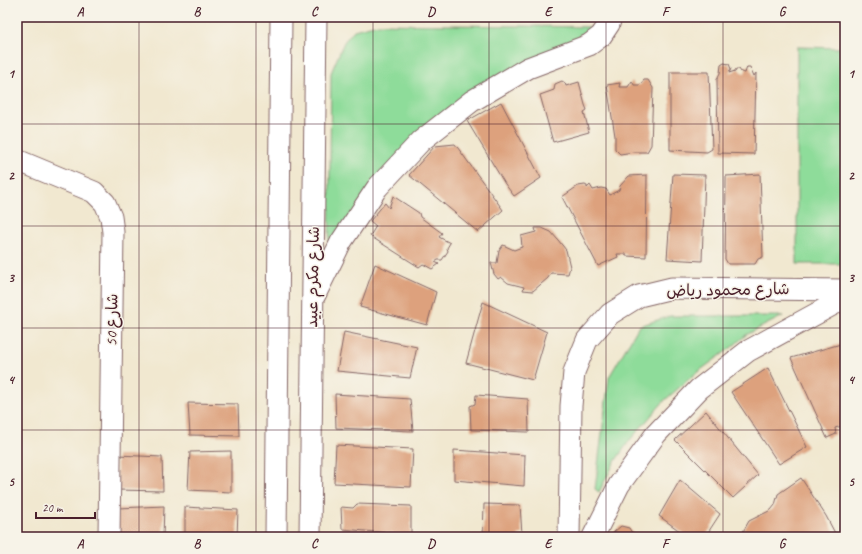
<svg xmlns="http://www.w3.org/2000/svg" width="862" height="554" font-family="Caveat,'Playpen Sans Arabic',sans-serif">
<rect width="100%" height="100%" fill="#f7f3e8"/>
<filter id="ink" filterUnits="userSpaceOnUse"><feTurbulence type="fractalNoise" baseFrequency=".025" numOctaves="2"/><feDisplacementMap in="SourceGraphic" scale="8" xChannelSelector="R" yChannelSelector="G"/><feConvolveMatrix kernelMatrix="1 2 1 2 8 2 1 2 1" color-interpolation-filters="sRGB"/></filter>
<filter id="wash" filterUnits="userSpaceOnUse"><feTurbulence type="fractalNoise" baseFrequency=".012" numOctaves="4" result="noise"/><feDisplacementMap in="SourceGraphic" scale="16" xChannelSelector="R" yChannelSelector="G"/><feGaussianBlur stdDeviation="0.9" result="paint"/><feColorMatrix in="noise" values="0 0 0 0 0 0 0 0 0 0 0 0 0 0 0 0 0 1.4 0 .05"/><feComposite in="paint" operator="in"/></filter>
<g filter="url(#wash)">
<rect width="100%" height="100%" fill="#f1e8d0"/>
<!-- green -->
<g fill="#8edc9a" stroke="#6c7e62">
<polygon points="378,24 591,27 579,36 575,47 449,108 329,255 331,73 344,42 354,30"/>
<polygon points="797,47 845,48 845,264 797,264"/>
<polygon points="670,316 783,316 746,335 732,347 695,374 665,400 629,441 614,463 599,492 595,489 609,377 639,326"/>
</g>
<g id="blocks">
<!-- building -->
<g fill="#dda17d">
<polygon points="724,63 729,64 731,69 729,73 735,71 736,69 739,69 741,72 745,73 747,67 750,67 754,76 756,73 754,154 718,153 717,79 720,73 721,65"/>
<polygon points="670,72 709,72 712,149 707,152 670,150"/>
<polygon points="644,80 648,80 653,88 651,145 647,152 634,152 620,154 615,149 615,136 607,85 620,83 619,87 628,87 632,81 634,85 640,85"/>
<polygon points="562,81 565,83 566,86 579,82 585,105 587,110 584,112 589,132 553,142 540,95 554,90 555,84"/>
<polygon points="501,102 541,178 514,196 505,184 467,121"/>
<polygon points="455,144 503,210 478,232 409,175 435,146"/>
<polygon points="673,174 705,175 702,261 667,259"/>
<polygon points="760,174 763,257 758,259 755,264 728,264 725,259 726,176"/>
<polygon points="647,175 646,257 626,256 626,254 617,254 618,257 598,266 562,197 578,186 585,185 587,186 587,188 590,185 593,190 601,188 606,189 610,195 619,190 620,186 629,176"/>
<polygon points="393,196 419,213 420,217 442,233 439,237 450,243 447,248 448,251 442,260 438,260 435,262 439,264 432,269 423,264 419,267 370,236 376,226 370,221 385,203 389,208"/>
<polygon points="535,228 542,228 551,232 558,240 566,250 570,267 568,274 551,273 548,278 533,291 523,290 524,287 508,283 501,277 498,279 494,274 491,263 497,263 499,251 503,245 514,250 522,247 521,236 536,232"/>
<polygon points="375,264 436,292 427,325 360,307"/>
<polygon points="483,302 547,332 533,380 466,363"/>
<polygon points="344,332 417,347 410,378 337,371"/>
<polygon points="841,344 845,362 845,425 835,428 836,434 827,438 791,358"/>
<polygon points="768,368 807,447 779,464 731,392"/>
<polygon points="335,394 410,399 413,431 336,428"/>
<polygon points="476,395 528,399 529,432 471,430 470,406 475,404"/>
<polygon points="188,403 238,404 239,436 190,435"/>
<polygon points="706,411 758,475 733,498 675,440"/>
<polygon points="336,445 413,449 411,487 334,483"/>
<polygon points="454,450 525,455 524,486 454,480"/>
<polygon points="231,451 231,492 188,490 190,452"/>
<polygon points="117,455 162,457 163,491 117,490"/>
<polygon points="801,478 826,516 837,537 740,537 749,521 771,510 775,505 778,494"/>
<polygon points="680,480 720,514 705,537 688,537 659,516"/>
<polygon points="357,504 411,506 411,535 342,529 341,507 353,508"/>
<polygon points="484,504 520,505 522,534 518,535 519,537 483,537"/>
<polygon points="164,506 163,537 116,537 118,508"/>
<polygon points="185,507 238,510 237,537 185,537"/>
<polygon points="621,526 629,528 632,533 643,537 613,537 614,532"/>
</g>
</g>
</g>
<g filter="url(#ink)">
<use href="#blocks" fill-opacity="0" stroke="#846565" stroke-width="1"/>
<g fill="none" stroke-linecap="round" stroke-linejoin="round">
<defs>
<g id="minor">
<polyline points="17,160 94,192 105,203 111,217 113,232 109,537"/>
<polyline points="315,295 341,242 377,188 421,141 472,101 528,68 589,45 601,36 609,24 611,17"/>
<polyline points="276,537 281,17"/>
<polyline points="310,537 316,17"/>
<polyline points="569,537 571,406 574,372 587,340 610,314 639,296 672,288 845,290"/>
<polyline points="593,537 619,485 656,434 699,389 748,351 845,298"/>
</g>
</defs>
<!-- minor casing -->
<use href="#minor" stroke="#846565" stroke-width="23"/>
<!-- minor -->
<use href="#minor" stroke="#fff" stroke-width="21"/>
</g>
</g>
<!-- grid -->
<path fill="none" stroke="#4a1f2b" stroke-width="1" stroke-opacity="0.55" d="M 139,17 L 139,537M 256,17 L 256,537M 373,17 L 373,537M 489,17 L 489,537M 606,17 L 606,537M 723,17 L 723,537M 17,124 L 845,124M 17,226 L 845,226M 17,328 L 845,328M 17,430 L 845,430"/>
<g text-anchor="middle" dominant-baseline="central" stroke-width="3" stroke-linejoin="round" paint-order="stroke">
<!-- street labels -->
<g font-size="16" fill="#4a1f2b" stroke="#f7f3e8">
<text transform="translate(313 277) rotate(-89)">شارع مكرم عبيد</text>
<text transform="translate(728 290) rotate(-1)">شارع محمود رياض</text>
<text transform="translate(112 320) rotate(-89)">شارع 50</text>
</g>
</g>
<!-- margin -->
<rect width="862" height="554" fill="none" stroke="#f7f3e8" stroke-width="44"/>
<!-- scale -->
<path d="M36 512v6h59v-6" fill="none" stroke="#4a1f2b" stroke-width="2"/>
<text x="42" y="512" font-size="12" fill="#4a1f2b" stroke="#f7f3e8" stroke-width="3" paint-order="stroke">20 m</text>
<rect x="22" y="22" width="818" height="510" fill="none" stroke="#4a1f2b" stroke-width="1.5"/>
<g font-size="13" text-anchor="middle" font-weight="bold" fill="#4a1f2b">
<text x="80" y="16">A</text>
<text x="197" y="16">B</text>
<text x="314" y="16">C</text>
<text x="431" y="16">D</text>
<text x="548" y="16">E</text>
<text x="665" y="16">F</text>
<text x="782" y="16">G</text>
<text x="11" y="78">1</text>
<text x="851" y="78">1</text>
<text x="11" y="180">2</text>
<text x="851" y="180">2</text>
<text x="11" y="282">3</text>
<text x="851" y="282">3</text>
<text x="11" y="384">4</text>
<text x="851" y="384">4</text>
<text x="11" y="486">5</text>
<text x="851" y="486">5</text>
<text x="80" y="548">A</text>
<text x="197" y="548">B</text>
<text x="314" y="548">C</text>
<text x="431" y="548">D</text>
<text x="548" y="548">E</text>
<text x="665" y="548">F</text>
<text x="782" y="548">G</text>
</g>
</svg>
